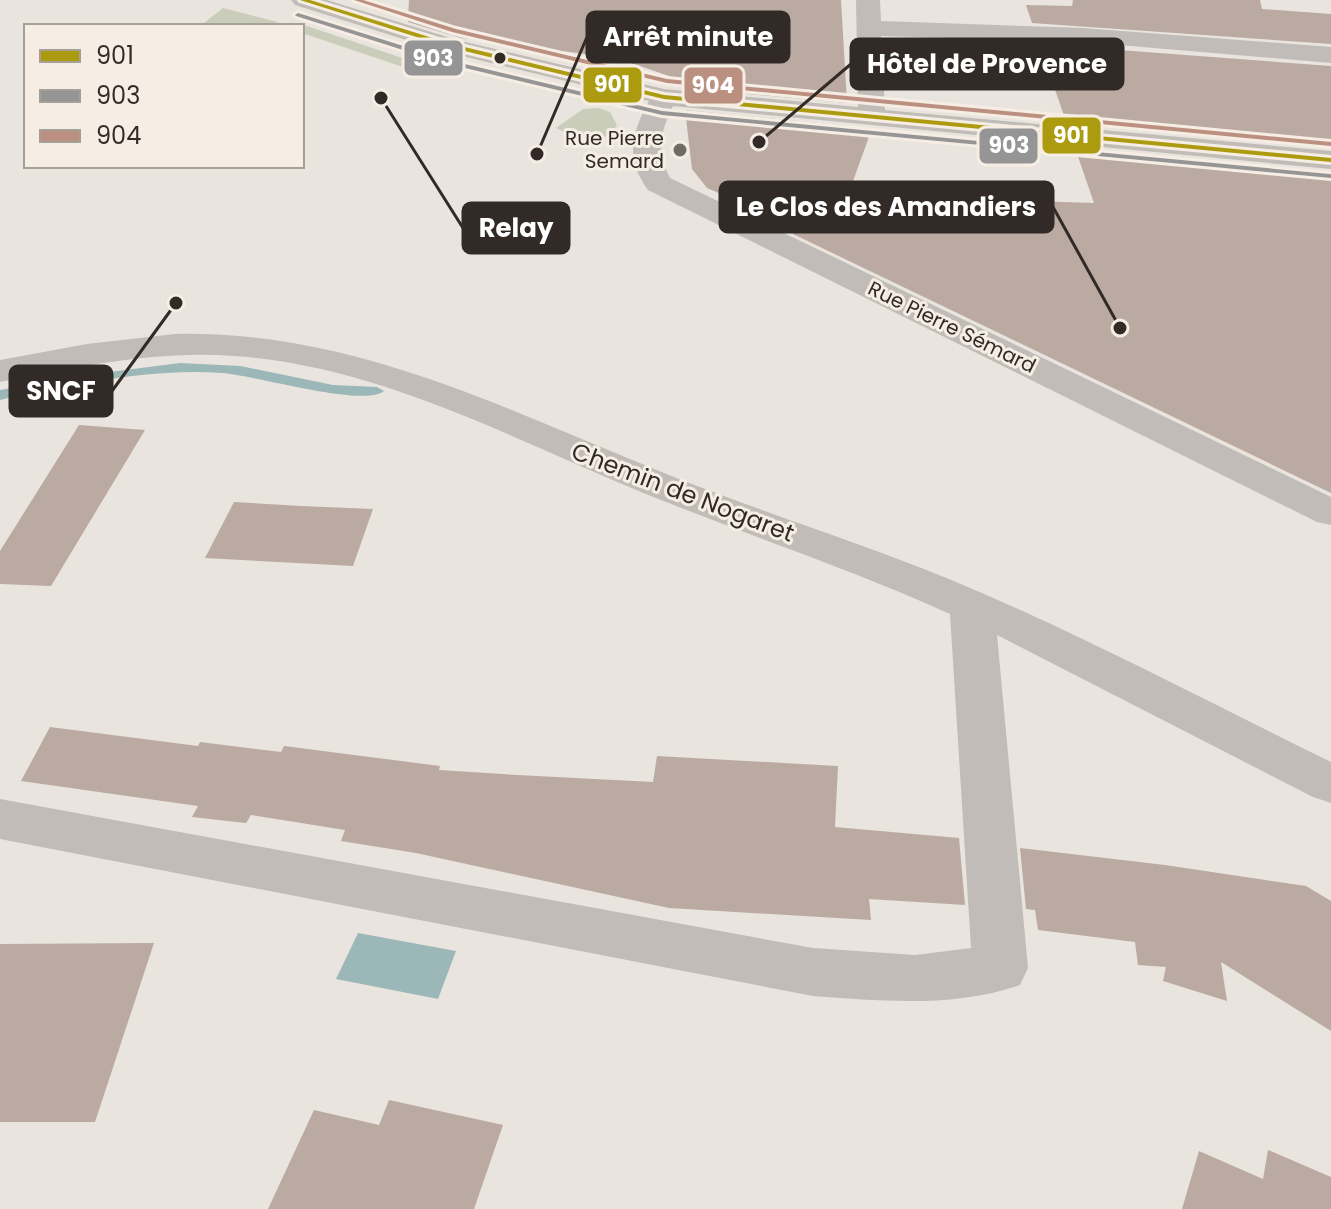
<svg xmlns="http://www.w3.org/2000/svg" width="1331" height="1209" font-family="Poppins,sans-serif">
<rect width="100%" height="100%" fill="#e9e4de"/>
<!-- green -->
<g fill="#c9cdb9">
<polygon points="223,8 278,22 269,26 204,23"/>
<polygon points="304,25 417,63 406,68 302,33"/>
<path d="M 599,108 L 610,112 L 617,125 L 610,136 C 590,138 574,138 556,128 L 583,109 Z"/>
</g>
<!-- water -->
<polygon fill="#9cb7b8" points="358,933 456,951 438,999 336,979"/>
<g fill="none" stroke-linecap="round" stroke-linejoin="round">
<!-- stream -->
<g fill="#9cb7b8" fill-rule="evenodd">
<path d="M 180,363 L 240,366 L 333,385 L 377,387 L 384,391 C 364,408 254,375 222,373 C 181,370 140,374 99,381 L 92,377 L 94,374 Z"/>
<polygon points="22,386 29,390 27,393 0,400 0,390"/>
</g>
</g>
<!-- building -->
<g fill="#bbaaa2">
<polygon points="409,0 841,0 847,103 682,88 681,80 616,58 461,38 408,22"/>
<polygon points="1073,0 1260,0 1262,9 1331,14 1331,44 1032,23 1026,5 1072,6"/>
<polygon points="1039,44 1331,66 1331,148 1067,124"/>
<polygon points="685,110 848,126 848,132 870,134 848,195 1094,203 1075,148 1331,172 1331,493 793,234 795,226 707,188 692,169"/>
<polygon points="79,425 145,430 51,586 0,584 0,551"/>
<polygon points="234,502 301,506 373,509 353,566 205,558"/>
<polygon points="50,727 198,746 200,742 281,752 284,746 440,766 439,770 517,775 653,782 657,756 838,766 835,827 959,838 965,905 869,899 871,920 669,908 416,853 341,841 345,830 251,815 246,823 192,817 198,806 21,781"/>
<polygon points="1020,848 1165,865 1306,886 1331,901 1331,1031 1221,962 1227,1001 1163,981 1166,967 1138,965 1135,942 1038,930 1035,910 1026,909"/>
<polygon points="154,943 95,1122 0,1122 0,944"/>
<polygon points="389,1100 503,1125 474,1209 268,1209 314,1110 379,1125"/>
<polygon points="1268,1150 1331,1177 1331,1209 1182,1209 1199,1151 1263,1179"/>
</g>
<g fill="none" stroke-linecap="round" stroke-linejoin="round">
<!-- minor -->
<g fill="#c1bcb7" fill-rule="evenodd">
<path d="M 291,0 L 327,0 L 457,40 L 664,89 L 858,107 L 856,0 L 880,0 L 881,21 L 1083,28 L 1331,47 L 1331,63 L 1083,42 L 881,36 L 885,110 L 1331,151 L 1331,169 L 673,106 C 660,133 656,151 670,178 L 1331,497 L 1331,525 L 1317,522 L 648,190 C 625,158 631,134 649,101 L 441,51 L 295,5 Z"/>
<path d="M 175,334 C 355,330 511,412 674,477 C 765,513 858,542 949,579 C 1079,633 1204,700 1331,762 L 1331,803 L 1313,797 L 997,635 L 1028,968 L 1020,985 C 953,1008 882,1001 813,996 L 0,839 L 0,799 L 813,948 L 915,955 L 971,948 L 950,614 C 851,569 747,535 646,494 C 512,439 381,366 234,356 C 156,350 77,367 0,382 L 0,360 L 87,344 Z"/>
</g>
<defs>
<polygon id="bus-1" points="300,0 310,0 452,44 664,95 1331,158 1331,162 664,99 448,47"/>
<polygon id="bus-2" points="298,13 448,60 662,111 1329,174 1331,174 1331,178 662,115 444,63 296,16 295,15"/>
<polygon id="bus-3" points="354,0 363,0 456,29 667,79 1331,142 1331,146 667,83 452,32"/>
</defs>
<!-- bus-1 casing -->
<use href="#bus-1" stroke="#f6eee4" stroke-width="6"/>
<!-- bus-2 casing -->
<use href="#bus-2" stroke="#f6eee4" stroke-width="6"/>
<!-- bus-3 casing -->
<use href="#bus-3" stroke="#f6eee4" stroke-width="6"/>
<!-- bus-1 -->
<use href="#bus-1" fill="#ad9b0f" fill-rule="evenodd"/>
<!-- bus-2 -->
<use href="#bus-2" fill="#969595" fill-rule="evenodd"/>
<!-- bus-3 -->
<use href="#bus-3" fill="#bc9080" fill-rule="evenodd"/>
</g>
<!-- markers -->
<circle fill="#312a26" stroke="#f6eee4" stroke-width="3" cx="500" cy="58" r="7"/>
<circle fill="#716b66" stroke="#f6eee4" stroke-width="3" cx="680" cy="150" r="8"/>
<g text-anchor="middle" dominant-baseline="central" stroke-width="6" stroke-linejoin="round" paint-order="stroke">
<!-- far-poi labels -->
<g font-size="20" fill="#312a26" stroke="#f6eee4" text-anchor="end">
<text x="664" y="138">Rue Pierre<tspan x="664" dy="23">Semard</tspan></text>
</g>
<!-- far-street labels -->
<g font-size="20" fill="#312a26" stroke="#f6eee4">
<text transform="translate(952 327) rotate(26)">Rue Pierre Sémard</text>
</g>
<!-- street labels -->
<g font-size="24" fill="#312a26" stroke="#f6eee4">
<text transform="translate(683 492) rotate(21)">Chemin de Nogaret</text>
</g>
</g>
<!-- callouts -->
<path fill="none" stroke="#312a26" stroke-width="3" d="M537 154L587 37M759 142L851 64M1120 328L1053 207M381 98L463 228M176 303L112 391"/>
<g fill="#312a26" stroke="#f6eee4" stroke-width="3">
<circle cx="537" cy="154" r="8"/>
<circle cx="759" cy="142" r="8"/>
<circle cx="1120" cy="328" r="8"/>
<circle cx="381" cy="98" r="8"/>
<circle cx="176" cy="303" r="8"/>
</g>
<g fill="#312a26" stroke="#312a26" stroke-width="3">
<rect x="587" y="12" width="202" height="50" rx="8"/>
<rect x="851" y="39" width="272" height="50" rx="8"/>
<rect x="720" y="182" width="333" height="50" rx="8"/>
<rect x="463" y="203" width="106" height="50" rx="8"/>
<rect x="10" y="366" width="102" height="50" rx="8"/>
</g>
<g font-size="26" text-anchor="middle" font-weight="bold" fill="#fff">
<text x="688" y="46">Arrêt minute</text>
<text x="987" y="73">Hôtel de Provence</text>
<text x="886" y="216">Le Clos des Amandiers</text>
<text x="516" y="237">Relay</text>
<text x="61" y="400">SNCF</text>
</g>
<g stroke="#f6eee4" stroke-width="3">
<rect x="403" y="39" width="61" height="38" rx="8" fill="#969595"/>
<rect x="582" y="66" width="61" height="38" rx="8" fill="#ad9b0f"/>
<rect x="683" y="66" width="61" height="39" rx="8" fill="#bc9080"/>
<rect x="1041" y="116" width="61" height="39" rx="8" fill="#ad9b0f"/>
<rect x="978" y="127" width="61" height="38" rx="8" fill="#969595"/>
</g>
<g font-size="22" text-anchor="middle" font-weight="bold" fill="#fff">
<text x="433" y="66">903</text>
<text x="612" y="92">901</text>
<text x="713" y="93">904</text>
<text x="1071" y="143">901</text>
<text x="1009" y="153">903</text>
</g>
<!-- legend -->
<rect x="24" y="24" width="280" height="144" fill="#f6eee4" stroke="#a7a098" stroke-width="2"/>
<rect x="40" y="50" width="40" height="12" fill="#ad9b0f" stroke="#a7a098" stroke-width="2"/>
<text x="96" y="64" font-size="24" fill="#312a26">901</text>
<rect x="40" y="90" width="40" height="12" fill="#969595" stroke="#a7a098" stroke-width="2"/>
<text x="96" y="104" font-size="24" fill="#312a26">903</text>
<rect x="40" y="130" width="40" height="12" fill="#bc9080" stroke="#a7a098" stroke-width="2"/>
<text x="96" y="144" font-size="24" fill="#312a26">904</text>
</svg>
